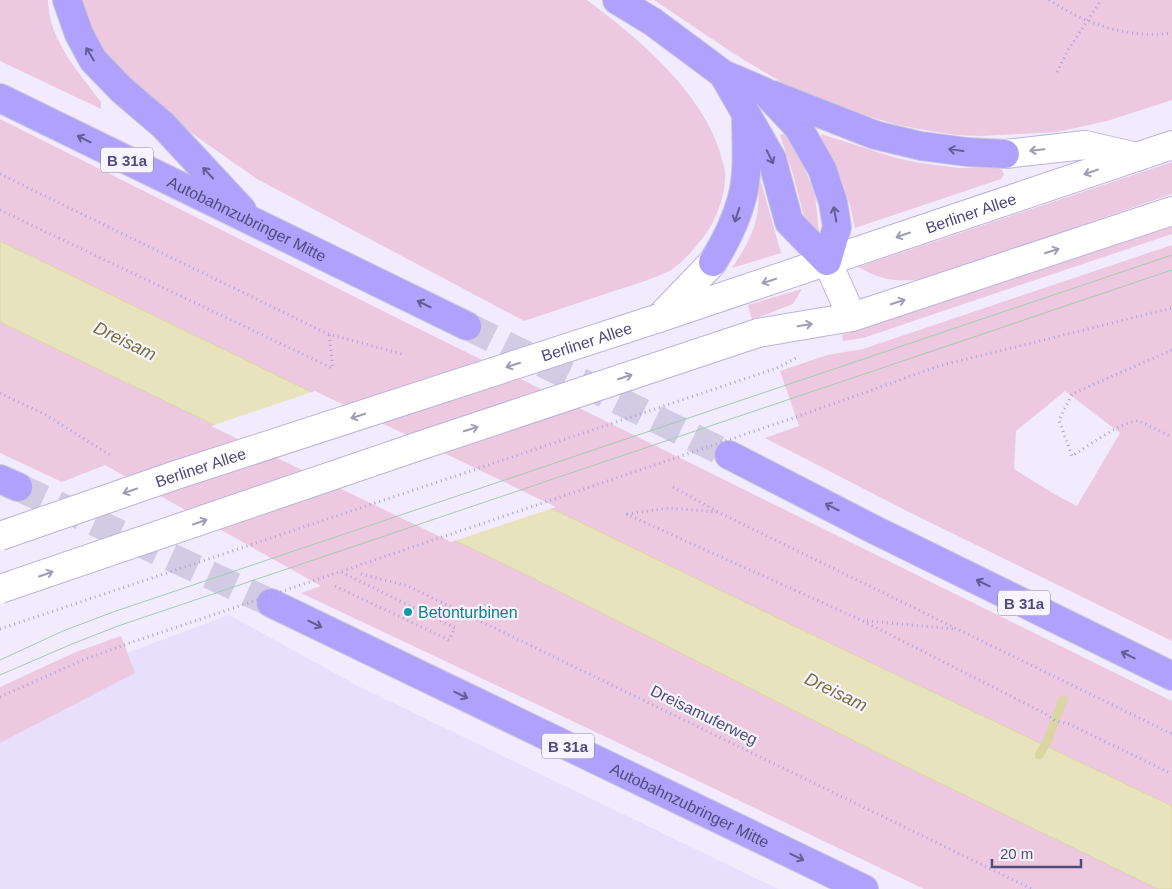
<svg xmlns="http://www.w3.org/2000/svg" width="1172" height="889" font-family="Helvetica,sans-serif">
<rect width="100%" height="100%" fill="#f1ebfd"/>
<!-- residential -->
<polygon fill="#e7dffb" points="229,615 358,686 778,889 0,889 0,743 134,673 127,653"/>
<!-- green -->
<g fill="#edc8e1" fill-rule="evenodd">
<path d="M 0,0 L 48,0 C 49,41 78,71 101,102 L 101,109 L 0,61 Z"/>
<path d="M 79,0 L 587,0 C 637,37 701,91 720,152 C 721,158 724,165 725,171 C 726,189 721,205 713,222 C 707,235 683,263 671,270 C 653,279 633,285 614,291 C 584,301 554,311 524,321 L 257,179 L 180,125 L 114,65 L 94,37 Z"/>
<polygon points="654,0 1172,0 1172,100 1107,121 1057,132 980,136 956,135 930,131 899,125 856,113 783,83 739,57"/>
<polygon points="0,119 399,319 1172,701 1172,806 792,625 0,241"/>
<polygon points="788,132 800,157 815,194 819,232 813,235 805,221 793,174 780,135"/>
<polygon points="821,134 896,158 920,163 960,168 996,167 1002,170 1004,175 1001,179 855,228 850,205 841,178 822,141"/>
<path d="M 1172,162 L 1172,194 L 927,278 C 899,283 883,281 858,267 Z"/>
<path d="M 761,182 L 781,253 L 732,268 C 752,238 761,220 758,183 Z"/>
<polygon points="1172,224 1172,234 863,338 843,341 842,335"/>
<path d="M 1172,245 L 1172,641 L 907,511 L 765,438 L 799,426 L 780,371 L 827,355 L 863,349 ZM 1065,391 L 1120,433 L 1077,506 L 1056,495 L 1014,469 L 1016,431 Z"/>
<polygon points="802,289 793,304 752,320 748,305"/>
<polygon points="0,322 529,576 880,754 1158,889 924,889 604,736 301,593 321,586 105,465 62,482 0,453"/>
<polygon points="121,636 135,673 0,743 0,687 76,652"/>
</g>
<!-- water -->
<polygon fill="#e9e3bd" stroke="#dbd4a3" points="0,241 792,625 1172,806 1172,889 1158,889 880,754 529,576 0,322"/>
<!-- pier -->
<polygon fill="#f1ebfd" points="315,391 556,507 451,542 211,426"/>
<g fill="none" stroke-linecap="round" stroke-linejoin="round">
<!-- stream -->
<polyline stroke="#dbd4a3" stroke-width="9" points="1039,755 1047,742 1063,700"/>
<!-- trunk-tunnel -->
<g stroke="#d1cbe3" stroke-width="28" stroke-dasharray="28 14" stroke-linecap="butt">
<polyline points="467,326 729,455"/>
<polyline points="18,487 271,603"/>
</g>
<defs>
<g id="secondary">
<polyline points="1005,154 1085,145 1137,157"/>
<polyline points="827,261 852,317"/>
<polyline points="662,315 713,262"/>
<path id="s1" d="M 659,318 L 1172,145"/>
<polyline points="758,333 852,317 1172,211"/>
</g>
<g id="trunk">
<polyline points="67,0 79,34 93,60 122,90 163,125 242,210"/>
<polyline points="617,0 653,22 723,74 765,92 798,127 822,169 833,202 837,227 827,261 789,222 772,159 723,74"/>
<polyline points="773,95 875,135 921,146 967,152 1005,154"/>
<path id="s2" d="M 0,98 L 467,326"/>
<path d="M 713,262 C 726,241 736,221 742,198 C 749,172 746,142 746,116"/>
<polyline points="729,455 875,530 1172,676"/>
<polyline points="0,479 18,487"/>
<path id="s3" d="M 271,603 L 864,889"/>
</g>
</defs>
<!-- secondary casing -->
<use href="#secondary" stroke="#bab4db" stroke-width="30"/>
<!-- trunk casing -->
<use href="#trunk" stroke="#cac9d7" stroke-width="30"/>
<!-- path -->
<g stroke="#a9a3da" stroke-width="3" stroke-dasharray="1 4" stroke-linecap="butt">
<path d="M 1049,0 C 1086,24 1127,39 1172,33"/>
<polyline points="1057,72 1068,50 1101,0"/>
<polyline points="0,174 328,334 402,354"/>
<polyline points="0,210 334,369"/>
<polyline points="329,335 333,368"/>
<path d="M 1172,350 L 1072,394 L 1059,420 L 1072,456 C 1086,447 1126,419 1139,421 L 1172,437"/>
<polyline points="777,368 798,357"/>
<polyline points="0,393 46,415 110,455"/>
<polyline points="796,417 939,366 1172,308"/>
<polyline points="673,487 720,513 1172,734"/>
<polyline points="626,514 863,621 1044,713 1056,721 1069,724 1172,774"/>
<polyline points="627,514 669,508 718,512"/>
<polyline points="361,574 408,586 1032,889"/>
<polyline points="335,586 449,640 455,628 341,572"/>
<polyline points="867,621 955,629"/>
<polyline points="0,697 83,660 124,645"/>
</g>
<!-- secondary -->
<use href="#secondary" stroke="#fff" stroke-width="28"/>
<!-- trunk -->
<use href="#trunk" stroke="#b0a2fc" stroke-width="28"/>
<!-- tram -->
<g stroke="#a7cab0" stroke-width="1">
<polyline points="0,660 63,631 113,612 1172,255"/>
<polyline points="0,675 72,644 118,626 1172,270"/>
</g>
<defs>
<g id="secondary-bridge">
<path id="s4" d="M 0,536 L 176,475 L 659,318"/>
<polyline points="0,589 425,444 758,333"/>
</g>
</defs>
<!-- secondary-bridge casing -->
<use href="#secondary-bridge" stroke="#bab4db" stroke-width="30" stroke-linecap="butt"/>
<!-- path-bridge -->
<g stroke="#a9a3da" stroke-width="3" stroke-dasharray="1 4" stroke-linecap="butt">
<polyline points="0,629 777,368"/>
<polyline points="124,645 796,417"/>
</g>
<!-- secondary-bridge -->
<use href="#secondary-bridge" stroke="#fff" stroke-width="28"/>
</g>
<!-- one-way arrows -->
<defs><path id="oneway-shaft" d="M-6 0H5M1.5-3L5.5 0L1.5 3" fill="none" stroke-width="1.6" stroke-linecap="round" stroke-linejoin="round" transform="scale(1.25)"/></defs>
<g stroke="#625d95">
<use href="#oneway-shaft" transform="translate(90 54) rotate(-121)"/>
<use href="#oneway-shaft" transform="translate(84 139) rotate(-154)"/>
<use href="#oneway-shaft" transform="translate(956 150) rotate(-172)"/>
<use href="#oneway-shaft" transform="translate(770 157) rotate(64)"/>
<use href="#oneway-shaft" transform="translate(208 173) rotate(-133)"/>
<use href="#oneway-shaft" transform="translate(835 214) rotate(-100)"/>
<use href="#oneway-shaft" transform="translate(737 215) rotate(108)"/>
<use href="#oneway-shaft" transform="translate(424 304) rotate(-154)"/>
<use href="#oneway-shaft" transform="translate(832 507) rotate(-153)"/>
<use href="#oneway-shaft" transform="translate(983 583) rotate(-154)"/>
<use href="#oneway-shaft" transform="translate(315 624) rotate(26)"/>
<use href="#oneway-shaft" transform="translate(1128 655) rotate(-154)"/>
<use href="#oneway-shaft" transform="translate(461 695) rotate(26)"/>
<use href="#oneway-shaft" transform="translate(797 857) rotate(26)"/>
</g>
<g stroke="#9e9db6">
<use href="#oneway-shaft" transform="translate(1037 150) rotate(174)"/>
<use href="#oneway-shaft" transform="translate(1091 172) rotate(161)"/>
<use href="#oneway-shaft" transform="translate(903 235) rotate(161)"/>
<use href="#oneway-shaft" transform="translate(1052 251) rotate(-18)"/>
<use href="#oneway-shaft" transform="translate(769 281) rotate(162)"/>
<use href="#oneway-shaft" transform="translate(898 302) rotate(-18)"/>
<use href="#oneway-shaft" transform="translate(805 325) rotate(-10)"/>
<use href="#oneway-shaft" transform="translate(513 365) rotate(162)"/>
<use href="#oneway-shaft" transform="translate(625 377) rotate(-18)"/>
<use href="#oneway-shaft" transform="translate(358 416) rotate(162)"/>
<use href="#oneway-shaft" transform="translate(471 429) rotate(-18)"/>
<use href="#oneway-shaft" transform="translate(130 491) rotate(161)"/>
<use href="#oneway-shaft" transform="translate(200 522) rotate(-19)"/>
<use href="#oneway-shaft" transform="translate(46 574) rotate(-19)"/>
</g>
<!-- markers -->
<circle fill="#0f9aa8" stroke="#f7f3ff" stroke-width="2" cx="408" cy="612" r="5"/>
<g text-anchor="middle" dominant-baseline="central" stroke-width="4.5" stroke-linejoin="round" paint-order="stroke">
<!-- shield labels -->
<g fill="#f7f3ff" stroke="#817ea3" stroke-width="1">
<rect x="101" y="147.5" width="52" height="25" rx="4"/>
<rect x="998" y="590.5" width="52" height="25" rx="4"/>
<rect x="542" y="733.5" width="52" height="25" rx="4"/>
</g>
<g font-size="15" font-weight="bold" fill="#4f4c7b">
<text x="127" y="160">B 31a</text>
<text x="1024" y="603">B 31a</text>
<text x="568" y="746">B 31a</text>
</g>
<!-- street labels -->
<g font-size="16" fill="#4f4c7b" stroke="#f7f3ff">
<text stroke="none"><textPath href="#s1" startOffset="329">Berliner Allee</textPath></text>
<text stroke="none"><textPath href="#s2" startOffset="275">Autobahnzubringer Mitte</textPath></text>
<text stroke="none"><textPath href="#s4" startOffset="618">Berliner Allee</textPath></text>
<text stroke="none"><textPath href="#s4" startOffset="212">Berliner Allee</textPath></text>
<text transform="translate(704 715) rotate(26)">Dreisamuferweg</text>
<text stroke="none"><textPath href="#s3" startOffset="465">Autobahnzubringer Mitte</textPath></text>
</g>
<!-- culture labels -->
<g font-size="16" fill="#0d838f" stroke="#f7f3ff" text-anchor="start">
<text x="418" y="612">Betonturbinen</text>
</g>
<!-- water labels -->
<g font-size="18" font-style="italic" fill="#79713a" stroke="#f7f3ff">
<text transform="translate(125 341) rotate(26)">Dreisam</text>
<text transform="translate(836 692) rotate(26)">Dreisam</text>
</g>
</g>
<!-- scale -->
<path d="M992 859v8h89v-8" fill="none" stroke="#4f4c7b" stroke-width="2.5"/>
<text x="1000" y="859" font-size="15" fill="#4f4c7b" stroke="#f7f3ff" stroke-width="4" paint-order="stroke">20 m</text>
</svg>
